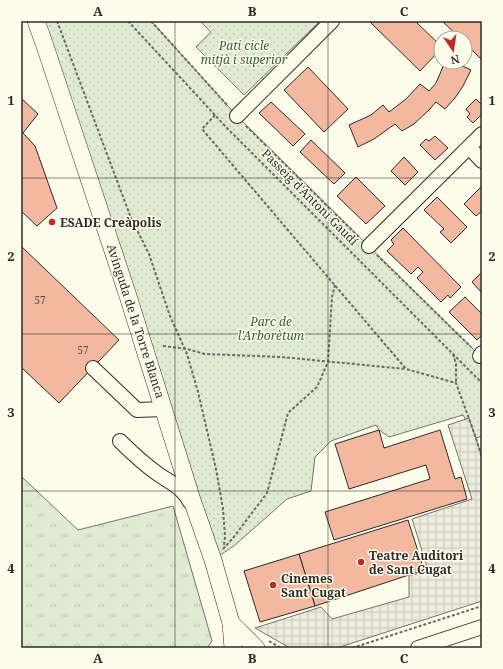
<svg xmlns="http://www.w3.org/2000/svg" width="503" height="669" font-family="'Noto Serif',serif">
<defs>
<pattern id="grass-tufts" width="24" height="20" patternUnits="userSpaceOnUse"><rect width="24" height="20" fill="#deebd1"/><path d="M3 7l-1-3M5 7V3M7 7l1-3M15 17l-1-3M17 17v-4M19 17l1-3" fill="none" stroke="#bfcab4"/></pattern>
<pattern id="park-dots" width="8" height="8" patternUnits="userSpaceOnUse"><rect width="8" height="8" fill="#deebd1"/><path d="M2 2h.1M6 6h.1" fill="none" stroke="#bfcab4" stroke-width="1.8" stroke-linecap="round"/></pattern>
<pattern id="plaza-grid" width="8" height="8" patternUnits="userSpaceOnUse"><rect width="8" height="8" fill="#eceadb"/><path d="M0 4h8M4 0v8" fill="none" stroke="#cbc9bc"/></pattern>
</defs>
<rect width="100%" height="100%" fill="#fdfbea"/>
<!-- grass -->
<polygon fill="url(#grass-tufts)" stroke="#74746e" points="21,476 78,530 173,506 212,641 207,648 21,648"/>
<!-- park -->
<g fill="url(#park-dots)" stroke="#74746e">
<polygon points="43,21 151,21 237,116 482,358 482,436 476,438 463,415 389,437 379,430 376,425 331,441 315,457 311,491 287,499 235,545 213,560"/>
<polygon points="200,21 320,21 244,95 196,47 211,32"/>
</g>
<!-- plaza -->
<polygon fill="url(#plaza-grid)" stroke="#74746e" points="469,418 482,457 482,601 337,648 290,648 255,628 321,607 332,619 409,597 409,576 428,570 412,519 472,499 448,425"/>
<!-- building -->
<g fill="#f2b8a0" stroke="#2b2b2b">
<polygon points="369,21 415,21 441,46 441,49 420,71"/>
<polygon points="442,21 482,21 482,60 465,43 465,38 460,38"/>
<polygon points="445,62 454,62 471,70 463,86 455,98 445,109 436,102 428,111 414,124 402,131 395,124 374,139 358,147 349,125 371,115 383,105 389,112 406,99 420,84 429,91 436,83"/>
<polygon points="308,67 348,109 324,132 284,90"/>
<polygon points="21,98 38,114 23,133 35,146 57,208 37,226 21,211"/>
<polygon points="476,99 481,104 482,103 482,114 473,123 467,117 470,114 466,109"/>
<polygon points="271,102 305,134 293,146 259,113"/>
<polygon points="435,136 448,148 435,160 420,145 426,139 429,141"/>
<polygon points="311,140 345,173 334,184 300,152"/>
<polygon points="404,157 418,172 405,185 391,171"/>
<polygon points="356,177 385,206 366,224 337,196"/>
<polygon points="482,186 482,211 476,216 464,204"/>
<polygon points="437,197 467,227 451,243 440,232 444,229 424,210"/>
<polygon points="403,228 461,287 450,298 448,295 441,302 417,278 423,272 418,267 411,274 387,251 394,244 391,240"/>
<polygon points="21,246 119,340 59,403 21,367"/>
<polygon points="482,272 482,293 472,282"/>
<polygon points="465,297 482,314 482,335 477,340 449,312"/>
<polygon points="379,430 384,448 440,430 455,479 461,477 467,499 334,540 325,512 430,479 426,465 349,489 335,444"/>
<polygon points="408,520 424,570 315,606 299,554"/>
<polygon points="299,554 315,606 260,622 244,571"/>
</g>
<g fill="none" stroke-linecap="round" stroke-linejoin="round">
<defs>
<g id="minor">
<polyline points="237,116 332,21"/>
<polyline points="469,147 482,161"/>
<polyline points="369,246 482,134"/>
<polyline points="480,356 482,353"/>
<polyline points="93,368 137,410 164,409"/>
<path d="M 120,441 C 132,453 144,464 158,474 C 171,483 182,487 190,502"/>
<polyline points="418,648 482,627"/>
</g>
<g id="major">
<polyline points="36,21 44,43 128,296 192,500 213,560 231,623 233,648"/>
<polyline points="231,623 256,648"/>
</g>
</defs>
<!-- minor casing -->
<use href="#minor" stroke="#2b2b2b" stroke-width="16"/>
<!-- major casing -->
<use href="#major" stroke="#2b2b2b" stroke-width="18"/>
<!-- path -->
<g stroke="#6a6964" stroke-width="2" stroke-dasharray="3 2" stroke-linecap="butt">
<polyline points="57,21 131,218 149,254 170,316 187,354 198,392 216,469 223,509 225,536 224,545"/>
<polyline points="128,21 226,127 482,383"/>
<polyline points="151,21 228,106"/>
<polyline points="215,115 202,129 406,369 456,383 476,438 482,458"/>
<polyline points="246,126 360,238"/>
<polyline points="377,255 471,347"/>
<polyline points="163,346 187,349 205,354 281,357 406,369"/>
<polyline points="453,354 456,364 456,383"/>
<polyline points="223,549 233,538 267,493 288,413 317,387 328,362 332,297 335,285"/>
<polyline points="269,641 281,648"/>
<polyline points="352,648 482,606"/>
</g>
<!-- minor -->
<use href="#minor" stroke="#fdfbea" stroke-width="14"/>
<!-- major -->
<use href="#major" stroke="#fdfbea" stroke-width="17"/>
</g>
<!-- grid -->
<path fill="none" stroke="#2b2b2b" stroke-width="1" stroke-opacity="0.55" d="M 175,21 L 175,648M 328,21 L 328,648M 21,178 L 482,178M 21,334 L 482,334M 21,491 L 482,491"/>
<!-- markers -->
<g fill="#c62828" stroke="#fdfbea" stroke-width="1.5">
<circle cx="52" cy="222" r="4"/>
<circle cx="361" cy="562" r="4"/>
<circle cx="273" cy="585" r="4"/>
</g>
<g text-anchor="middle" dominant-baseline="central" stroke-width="3" stroke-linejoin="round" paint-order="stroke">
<!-- number labels -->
<g font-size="10" fill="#5d4e48">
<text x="40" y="300">57</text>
<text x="83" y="350">57</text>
</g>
<!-- park labels -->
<g font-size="12" font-style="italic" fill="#34623c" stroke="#fdfbea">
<text x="244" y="45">Pati cicle<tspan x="244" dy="14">mitjà i superior</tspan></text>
<text x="271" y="321">Parc de<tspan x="271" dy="14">l'Arborètum</tspan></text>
</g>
<!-- street labels -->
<g font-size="12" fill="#2b2b2b" stroke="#fdfbea">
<text transform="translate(310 197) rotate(45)">Passeig d'Antoni Gaudí</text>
<text transform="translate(136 321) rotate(72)">Avinguda de la Torre Blanca</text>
</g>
<!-- poi labels -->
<g font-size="12" font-weight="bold" fill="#2b2b2b" stroke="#fdfbea" text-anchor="start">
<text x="60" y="222">ESADE Creàpolis</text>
<text x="369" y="555">Teatre Auditori<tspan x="369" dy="14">de Sant Cugat</tspan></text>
<text x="281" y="578">Cinemes<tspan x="281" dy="14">Sant Cugat</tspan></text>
</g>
</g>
<!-- border -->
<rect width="503" height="669" fill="none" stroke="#fdfbea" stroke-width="44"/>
<!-- north arrow -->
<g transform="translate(453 50) rotate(167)"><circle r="19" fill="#fdfbea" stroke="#a9a89e"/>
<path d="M0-3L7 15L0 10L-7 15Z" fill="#c62828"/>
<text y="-6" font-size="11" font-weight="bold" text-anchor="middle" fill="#2b2b2b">N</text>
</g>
<rect x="22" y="22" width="459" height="625" fill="none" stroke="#2b2b2b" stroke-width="1.5"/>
<g font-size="13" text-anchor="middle" font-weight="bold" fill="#2b2b2b">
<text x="98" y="16">A</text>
<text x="252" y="16">B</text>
<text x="404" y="16">C</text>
<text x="11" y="105">1</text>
<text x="492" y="105">1</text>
<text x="11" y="261">2</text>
<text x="492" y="261">2</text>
<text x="11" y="417">3</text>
<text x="492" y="417">3</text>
<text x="11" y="573">4</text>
<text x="492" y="573">4</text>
<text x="98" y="663">A</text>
<text x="252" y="663">B</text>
<text x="404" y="663">C</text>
</g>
</svg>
